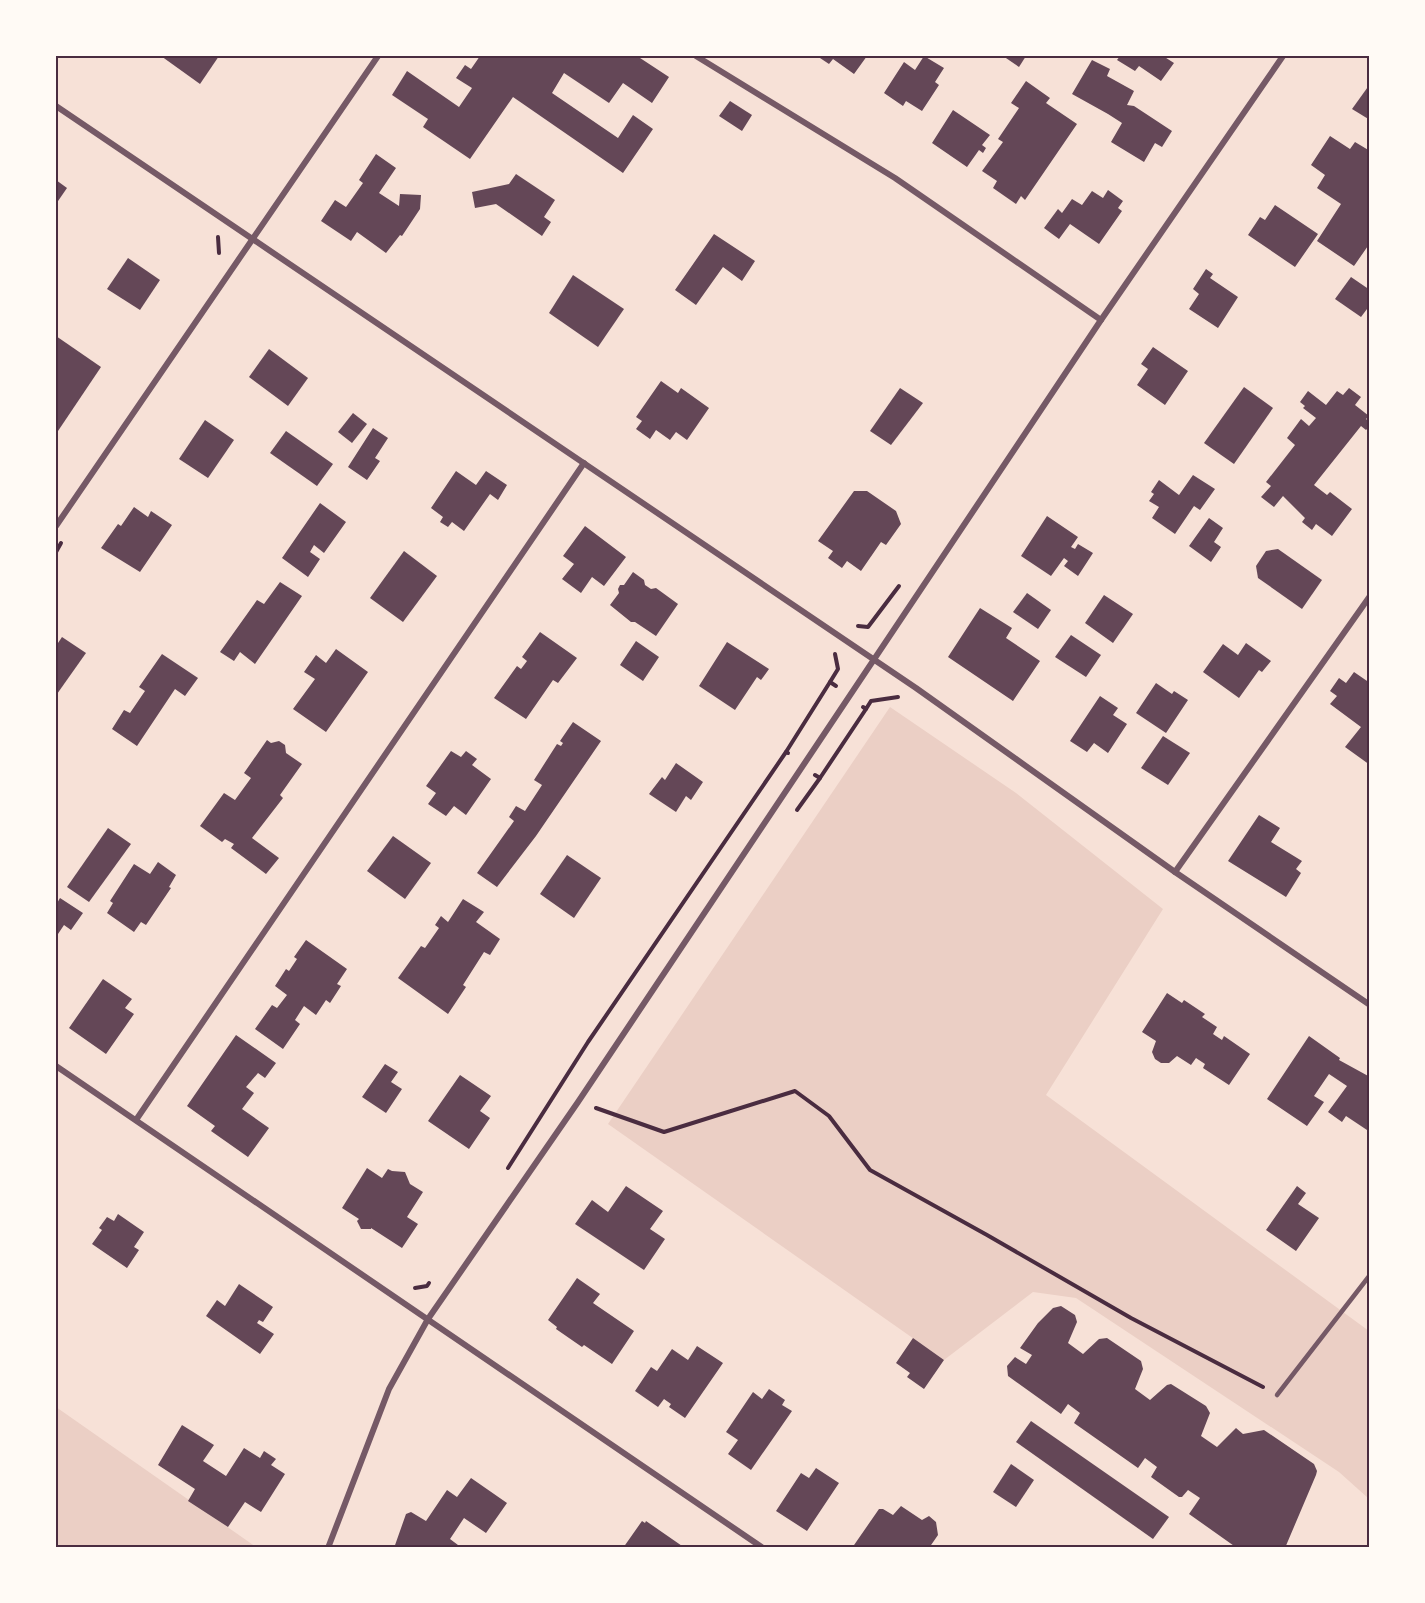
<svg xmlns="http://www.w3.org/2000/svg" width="1425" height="1603" font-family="Ubuntu,sans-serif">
<rect width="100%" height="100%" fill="#f7e1d7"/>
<!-- green -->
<g fill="#ebcfc5">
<polygon points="890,707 1016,793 1163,909 1046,1095 1369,1331 1369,1495 1368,1498 1339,1472 1076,1298 1033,1292 944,1360 608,1124"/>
<polygon points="56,1407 256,1547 56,1547"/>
</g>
<!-- building -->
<g fill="#644757">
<polygon points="161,56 219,56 200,84"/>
<polygon points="480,56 637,56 669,77 652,103 623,83 609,103 564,73 552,93 618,138 633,115 653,129 623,173 513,97 470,159 423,127 428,119 392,95 407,71 459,107 472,88 456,78 465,65 471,69"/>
<polygon points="817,56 867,56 854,74 833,59 829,64"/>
<polygon points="924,56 944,68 935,82 939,85 922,111 906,101 903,106 884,93 904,62 915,70"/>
<polygon points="1003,56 1026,56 1019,67"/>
<polygon points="1120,56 1163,56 1174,63 1161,81 1139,66 1135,71 1117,60"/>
<polygon points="1092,60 1110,69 1107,76 1134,91 1127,105 1134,106 1172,131 1162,147 1155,143 1144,162 1111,142 1122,123 1108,114 1072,94"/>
<polygon points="1026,81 1050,98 1046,103 1077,124 1025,200 1021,196 1016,204 993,188 997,181 982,171 1003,142 998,139 1019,108 1011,103"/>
<polygon points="1370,84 1370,120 1352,109"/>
<polygon points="730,101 752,115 742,131 719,116"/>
<polygon points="953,110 990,135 982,145 986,148 983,153 979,150 967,167 932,143"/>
<polygon points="1330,136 1350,149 1355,142 1370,151 1370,243 1354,266 1317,241 1341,204 1317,188 1325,175 1311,165"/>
<polygon points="376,154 396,168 379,193 399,206 400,194 421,195 420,209 402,236 400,235 386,253 357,232 351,241 321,221 335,200 346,207 363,183 359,180"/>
<polygon points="516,174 555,200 544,217 551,222 542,236 496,204 475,208 472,192 509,184"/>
<polygon points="56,180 67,188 56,204"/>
<polygon points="1108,190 1123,201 1118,208 1122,211 1099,244 1070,224 1059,239 1044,228 1058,209 1062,213 1072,199 1082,205 1092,191 1103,198"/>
<polygon points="1275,205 1318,234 1295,267 1248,235 1260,217 1265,220"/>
<polygon points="714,234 755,261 742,281 723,267 696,305 675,290"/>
<polygon points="128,258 160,280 140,310 107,289"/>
<polygon points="1206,269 1213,274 1210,278 1238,297 1218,328 1189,309 1199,294 1193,289"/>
<polygon points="573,275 624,309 598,347 549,313"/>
<polygon points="1351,277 1370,290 1370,305 1361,317 1335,299"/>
<polygon points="56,336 101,367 56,434"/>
<polygon points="1153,347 1188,371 1165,405 1137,385 1148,369 1141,364"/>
<polygon points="269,349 308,378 288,406 249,377"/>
<polygon points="661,381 678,393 681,388 709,408 687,440 676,432 670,440 656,430 650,439 636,429 642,421 636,417"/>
<polygon points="1244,387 1273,408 1234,464 1204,443"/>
<polygon points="900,388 923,403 891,445 870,431"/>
<polygon points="1349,388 1361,397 1355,405 1369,416 1366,419 1370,422 1370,426 1366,430 1361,426 1314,485 1327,495 1330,492 1352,509 1332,536 1316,524 1312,530 1302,522 1305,518 1283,496 1274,507 1261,497 1271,486 1266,482 1295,445 1287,438 1301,419 1309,426 1316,418 1303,408 1305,406 1300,402 1308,391 1326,405 1337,391 1343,395"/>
<polygon points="353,413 367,424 352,443 338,432"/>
<polygon points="205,420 234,440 208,478 179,459"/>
<polygon points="373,428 388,438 375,458 380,461 367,480 348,467"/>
<polygon points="286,431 333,464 317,486 270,453"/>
<polygon points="456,471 476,485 486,471 507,485 498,500 490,494 464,531 452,522 448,527 440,522 443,517 431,508"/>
<polygon points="1193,475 1215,489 1200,510 1194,506 1175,534 1152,518 1159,507 1149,501 1154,494 1151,492 1159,480 1179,495"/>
<polygon points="854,491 867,491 896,511 901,524 886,545 881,542 861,571 847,561 842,568 828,558 833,551 818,541"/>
<polygon points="320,503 346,522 324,553 314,545 310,552 320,559 308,577 282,558"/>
<polygon points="134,507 148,517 151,511 172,525 140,572 101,548 118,524 121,526"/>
<polygon points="1047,516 1078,537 1071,547 1075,549 1078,544 1093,553 1078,576 1064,566 1068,561 1064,558 1051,576 1021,556"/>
<polygon points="1209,518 1223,528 1214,542 1221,547 1211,562 1189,546"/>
<polygon points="585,526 626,557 604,586 592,577 581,593 562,579 574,564 563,556"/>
<polygon points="1278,549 1322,580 1302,609 1258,578 1256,566 1266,551"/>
<polygon points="404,551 437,576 403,622 370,598"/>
<polygon points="633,572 644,580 645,585 651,589 656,588 678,604 656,636 635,622 631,622 610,605 619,593 618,589 620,585 624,585"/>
<polygon points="280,582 302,596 255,664 240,652 234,661 220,652 257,600 264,604"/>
<polygon points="1027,593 1051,610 1038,629 1013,612"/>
<polygon points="1104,595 1133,614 1113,643 1085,623"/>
<polygon points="980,608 1012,628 1006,638 1040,661 1013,701 948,657"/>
<polygon points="540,632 577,658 558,683 553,680 526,719 494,698 517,666 521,669 527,661 522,657"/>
<polygon points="1071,635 1101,655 1086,677 1055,657"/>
<polygon points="62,637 86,653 57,694 56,646"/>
<polygon points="636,641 659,657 643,681 620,665"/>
<polygon points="727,642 769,669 761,680 757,677 735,710 699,686"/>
<polygon points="1246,643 1271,661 1262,672 1259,670 1239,698 1203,672 1223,644 1238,655"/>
<polygon points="336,649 368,672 326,732 293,709 315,679 304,672 316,655 326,663"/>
<polygon points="162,654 198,678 185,696 175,689 137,746 112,729 124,710 130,713 145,691 139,687"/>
<polygon points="1354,672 1370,683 1370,765 1345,747 1361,727 1330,704 1337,696 1330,691 1339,678 1346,683"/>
<polygon points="1156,683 1172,694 1174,691 1188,700 1166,733 1136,713"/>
<polygon points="1100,696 1118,708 1113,715 1127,724 1108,753 1094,743 1087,752 1070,741"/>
<polygon points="573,722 601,741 536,836 497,887 477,873 514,821 509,817 516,806 525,811 542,785 534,780 557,744 561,746 563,743 560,741"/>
<polygon points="1163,736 1190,753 1168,785 1141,768"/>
<polygon points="267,740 271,743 279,741 285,745 286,753 302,764 280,795 283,798 252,838 279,858 266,874 231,848 234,844 225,839 222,842 200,826 224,793 235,800 251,778 244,773"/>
<polygon points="451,751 461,757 466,751 477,759 472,765 491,779 466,815 454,806 446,816 428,804 436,793 426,786"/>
<polygon points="676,763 703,782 691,800 686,796 676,812 649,794 662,777 665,780"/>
<polygon points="1259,815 1280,828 1271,842 1302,861 1296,869 1301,873 1286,897 1228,861"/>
<polygon points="108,828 131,844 89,902 67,887"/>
<polygon points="393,836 431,863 405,899 367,871"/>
<polygon points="567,855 601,878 574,918 540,894"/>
<polygon points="158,862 176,875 169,887 171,888 146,925 141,922 134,932 107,913 113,903 110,901 134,864 150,874"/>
<polygon points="60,898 83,913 71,930 64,925 56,937 56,905"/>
<polygon points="463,899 484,912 476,922 500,939 490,955 484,952 463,985 466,987 448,1014 398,978 421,946 425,948 439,928 435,925 441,916 448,922"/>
<polygon points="306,940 347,969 337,984 341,986 330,1003 326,1000 316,1015 304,1006 295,1020 300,1024 283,1049 255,1029 272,1005 277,1008 287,995 275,986 286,969 289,971 297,959 294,957"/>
<polygon points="103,979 132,999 125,1008 134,1014 106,1054 69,1028"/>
<polygon points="1167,993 1182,1003 1184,1000 1205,1014 1202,1017 1217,1027 1213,1034 1222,1040 1224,1036 1250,1054 1229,1085 1203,1068 1205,1064 1196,1058 1191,1065 1177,1056 1169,1063 1161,1063 1155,1059 1152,1052 1156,1041 1142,1032"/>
<polygon points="236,1035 276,1063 265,1078 258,1073 246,1087 254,1093 242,1109 269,1128 248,1157 211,1131 215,1126 187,1106"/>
<polygon points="1309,1036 1340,1058 1339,1060 1370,1077 1370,1132 1346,1116 1342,1122 1328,1112 1347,1086 1329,1074 1314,1096 1324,1102 1307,1126 1267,1099"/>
<polygon points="385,1064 398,1072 391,1082 402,1089 386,1113 362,1097"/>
<polygon points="460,1075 491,1096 480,1111 490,1118 469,1149 428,1121"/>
<polygon points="367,1168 382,1178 388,1169 392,1171 405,1172 410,1184 423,1192 407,1217 418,1224 402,1248 371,1228 371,1229 361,1229 357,1221 359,1219 342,1208"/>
<polygon points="626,1186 663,1211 650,1229 665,1239 644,1270 575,1224 592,1200 608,1212"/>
<polygon points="1297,1186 1306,1193 1298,1204 1319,1218 1296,1251 1266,1230"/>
<polygon points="118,1214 144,1232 134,1247 139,1250 127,1268 92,1244 102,1230 99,1228 107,1217 114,1221"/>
<polygon points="577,1278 600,1294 593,1303 634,1331 612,1364 584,1345 582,1347 556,1329 557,1327 548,1320"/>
<polygon points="239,1284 273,1307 263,1322 259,1320 257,1323 274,1334 260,1354 206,1316 217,1300 225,1306"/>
<polygon points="1061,1306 1075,1315 1077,1322 1068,1343 1083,1354 1099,1339 1107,1338 1141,1361 1143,1369 1135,1389 1150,1400 1167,1385 1171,1384 1206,1406 1210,1413 1201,1436 1217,1447 1236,1428 1243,1434 1264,1430 1314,1464 1317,1471 1316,1475 1285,1548 1237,1548 1189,1514 1200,1498 1188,1490 1182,1497 1179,1497 1151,1477 1157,1467 1145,1458 1138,1468 1074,1423 1080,1413 1068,1404 1061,1414 1008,1376 1007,1366 1015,1357 1026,1364 1032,1355 1020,1348 1038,1323 1053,1308"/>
<polygon points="913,1338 944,1360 924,1389 907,1377 910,1373 896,1363"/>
<polygon points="697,1346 723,1363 685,1418 669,1407 671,1404 664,1399 658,1407 635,1391 651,1367 657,1371 672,1349 688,1360"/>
<polygon points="769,1389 785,1400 782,1405 792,1411 751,1470 728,1454 738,1440 726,1432 753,1392 762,1399"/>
<polygon points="1031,1421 1169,1517 1153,1539 1016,1442"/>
<polygon points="182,1425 214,1445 203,1461 226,1476 244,1448 260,1458 264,1451 276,1459 271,1465 285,1474 261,1512 245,1502 228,1527 188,1501 195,1489 158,1465"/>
<polygon points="1011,1464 1034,1480 1016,1507 993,1492"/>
<polygon points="816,1468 839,1483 807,1531 776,1511 801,1473 809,1478"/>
<polygon points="471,1478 507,1503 486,1533 464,1518 450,1539 462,1548 394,1548 406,1514 411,1512 426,1521 447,1490 457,1497"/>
<polygon points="901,1506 922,1520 929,1516 936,1522 938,1535 929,1548 908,1546 906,1547 901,1545 899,1548 852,1548 879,1509 883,1509 893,1515"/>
<polygon points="642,1521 645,1523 646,1521 685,1548 623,1548"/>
</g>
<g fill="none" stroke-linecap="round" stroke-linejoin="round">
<!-- path -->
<g stroke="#4a2c40" stroke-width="4">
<polyline points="218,237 219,253"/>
<polyline points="56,552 61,543"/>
<polyline points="858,626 868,627 899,586"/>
<polyline points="835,654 838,669 830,682 836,686"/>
<polyline points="863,707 866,709 871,701 898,697"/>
<polyline points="788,753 786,752 830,682"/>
<polyline points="815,775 820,778 866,709"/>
<polyline points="797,810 820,778"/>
<polyline points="596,1108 664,1132 795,1091 829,1116 870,1170 987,1235 1131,1318 1263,1387"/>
<polyline points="508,1168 588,1042 786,752"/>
<polyline points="415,1288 427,1286 429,1283"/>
</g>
<!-- service -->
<polyline stroke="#755966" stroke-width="4.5" points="1277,1395 1370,1275"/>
<!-- minor -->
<g stroke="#755966" stroke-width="6">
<polyline points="696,56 895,178 1101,320"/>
<polyline points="56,106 916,688 1175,872 1370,1005"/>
<polyline points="56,526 378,56"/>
<polyline points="1175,872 1370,596"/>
<polyline points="56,1066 763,1548"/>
<polyline points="136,1120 584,463"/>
<polyline points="328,1548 389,1389 428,1319 578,1102 1101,320 1283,56"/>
</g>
</g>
<!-- border -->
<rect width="1425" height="1603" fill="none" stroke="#fffaf5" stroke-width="114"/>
<rect x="57" y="57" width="1311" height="1489" fill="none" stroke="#4a2c40" stroke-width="2"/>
</svg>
